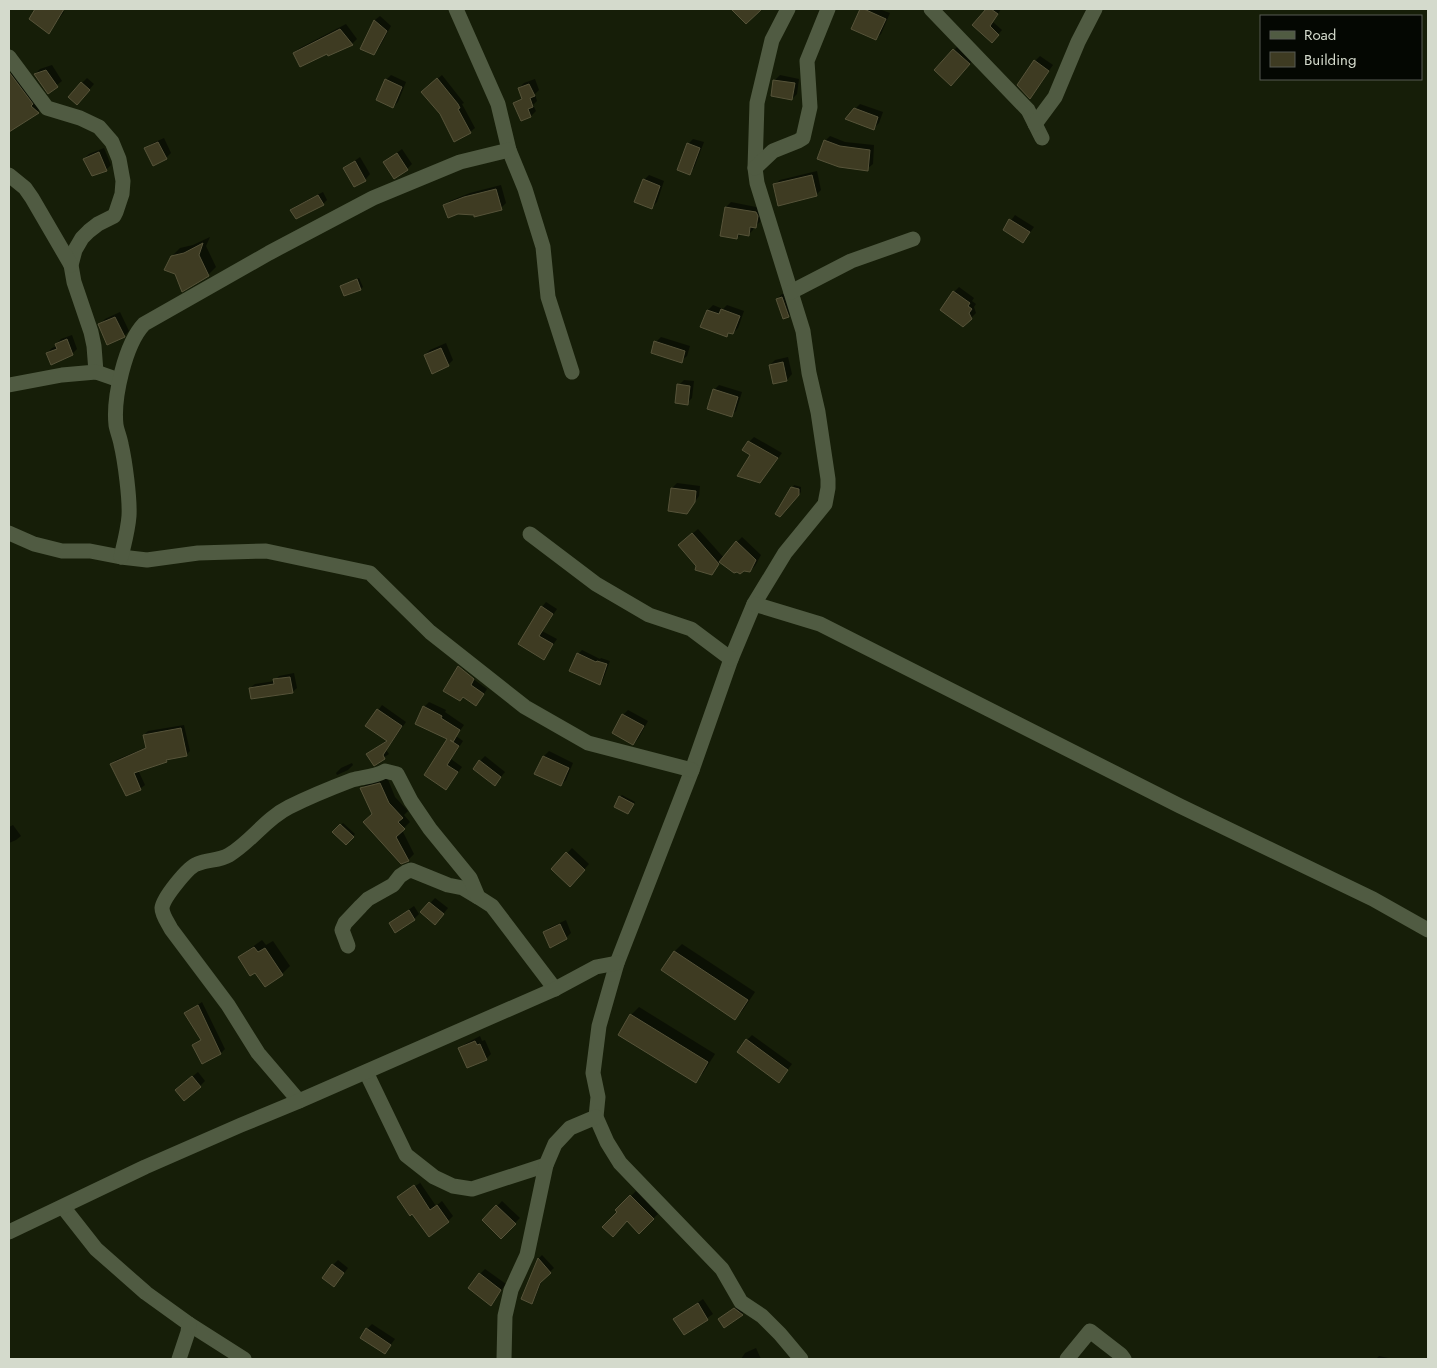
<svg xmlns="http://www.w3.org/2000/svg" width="1437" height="1368" font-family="Jost,sans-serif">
<rect width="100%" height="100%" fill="#161e08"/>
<!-- shadow -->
<g fill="#0007">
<polygon points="36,9 64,9 62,11 64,12 49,32 30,19"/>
<polygon points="861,9 879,9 890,13 881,34 876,39 853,28"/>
<polygon points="988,9 1001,9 993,22 1002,30 992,41 974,24"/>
<polygon points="380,16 391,26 379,48 373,53 361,49 375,20"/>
<polygon points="346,24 357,39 352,44 328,54 294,53 300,48"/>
<polygon points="959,45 974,59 955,79 935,70"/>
<polygon points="1040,56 1053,65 1030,97 1035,61"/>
<polygon points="52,65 62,81 48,92 35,74 40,69"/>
<polygon points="15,69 43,108 19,124 9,113 9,75"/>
<polygon points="391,75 406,82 398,102 393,107 386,80"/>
<polygon points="442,75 464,103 462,104 475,128 470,132 427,88"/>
<polygon points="780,75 799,79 797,94 792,99 775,80"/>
<polygon points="87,78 94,84 82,98 82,83"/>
<polygon points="535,79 539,90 535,94 537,101 533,105 536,111 531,116 521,119 515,103 523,97 519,88 524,83"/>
<polygon points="860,104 883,112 879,123 874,128 855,109"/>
<polygon points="830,136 845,142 874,145 873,164 867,169 825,141"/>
<polygon points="164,138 171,153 166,158 146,149 151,144"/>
<polygon points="693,139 704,142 694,168 689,173 688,144"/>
<polygon points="104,148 111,165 106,170 84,159 89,154"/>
<polygon points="402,149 412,164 407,169 390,158"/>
<polygon points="360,157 370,174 365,180 345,168"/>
<polygon points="817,171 821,190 816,195 774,185 780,180"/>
<polygon points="649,175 664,181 657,202 652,207 644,180"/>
<polygon points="501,185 506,203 501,208 445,206 450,201 470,193"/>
<polygon points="323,192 327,200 323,204 292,210 296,206"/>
<polygon points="731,202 761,208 760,222 754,227 753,230 748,235 742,233 737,238 726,207"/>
<polygon points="1015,215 1034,227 1023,242 1004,230"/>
<polygon points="210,237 206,246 216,267 208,275 172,256 180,248 193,245"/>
<polygon points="359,278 363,287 360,289 341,286"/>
<polygon points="959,287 974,298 972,301 976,304 974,307 976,313 971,318 954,292"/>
<polygon points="787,292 793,311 788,316 777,299 782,294"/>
<polygon points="713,305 723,309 727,305 744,311 738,328 733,333 730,332 727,335 708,310"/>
<polygon points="120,312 129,331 123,337 100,324 105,319"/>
<polygon points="72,335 77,349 72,354 47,353 52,348 57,346 56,344 61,339"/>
<polygon points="661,337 690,346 687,356 681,361 656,342"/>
<polygon points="446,343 453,360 448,365 425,355 430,350"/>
<polygon points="788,357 792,374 787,380 770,365 775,360"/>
<polygon points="684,380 694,381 692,398 687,403 679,385"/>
<polygon points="719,385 742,392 736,411 731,416 714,390"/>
<polygon points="754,437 782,453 760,482 749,442"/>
<polygon points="677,483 700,486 699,496 687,512 669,510 672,488"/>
<polygon points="794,485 801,487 801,492 782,514"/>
<polygon points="698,529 724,558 731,548 742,537 761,555 755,566 750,571 721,562 711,574 698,566 685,540"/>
<polygon points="546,602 557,609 542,631 557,639 544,658 520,643 542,607"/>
<polygon points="582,650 600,659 601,658 610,661 603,680 600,684 578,654"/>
<polygon points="458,668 487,689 480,700"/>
<polygon points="294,673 297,688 292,692 250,688 255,684 275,681 279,676"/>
<polygon points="429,702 446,710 445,712 464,725 456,736 463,741 451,759 462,767 446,788 425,775 449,739 424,707"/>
<polygon points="382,705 406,722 386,750 389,754 374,764 368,754 387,740 367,726"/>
<polygon points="628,710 648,721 638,739 633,744 623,715"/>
<polygon points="184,725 190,751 186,755 168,759 166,761 138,770 145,785 141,788 126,795 112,764 116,760 147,747 144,735 148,731"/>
<polygon points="549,751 573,763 566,780 561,785 544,756"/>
<polygon points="485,756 505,772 495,784 480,761"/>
<polygon points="352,763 353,765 348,770 337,775 336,773 341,768"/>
<polygon points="387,777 395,797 408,811 404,815 410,822 402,830 414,854 408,860 373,814 362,788 368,782"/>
<polygon points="622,795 635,802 628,813 620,797"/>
<polygon points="343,823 355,834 346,843 334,832"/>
<polygon points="13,825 21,836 16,840 9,843 9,827"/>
<polygon points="572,848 589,864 570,885 553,869"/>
<polygon points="435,898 448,908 440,918 422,912"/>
<polygon points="414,906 419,914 414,919 390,923"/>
<polygon points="566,920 571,933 566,938 544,933 549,928"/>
<polygon points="262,940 266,945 273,941 290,966 282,974 255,971 240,957 248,950"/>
<polygon points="682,944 755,992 743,1010 735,1018 674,952"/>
<polygon points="202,1002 225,1049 221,1053 203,1062 194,1045 201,1039 186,1013"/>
<polygon points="639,1007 715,1054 703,1073 695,1081 631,1015"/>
<polygon points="752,1035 792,1064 779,1081 747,1040"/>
<polygon points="480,1036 482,1041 485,1040 491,1054 486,1059 460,1049 465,1044"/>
<polygon points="198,1072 205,1081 200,1086 182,1085"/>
<polygon points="419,1181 436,1206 442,1201 453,1216 448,1221 398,1197 420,1183"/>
<polygon points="636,1191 658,1214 639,1232 617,1210"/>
<polygon points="502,1201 520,1218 501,1237 484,1220"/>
<polygon points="542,1255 554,1268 543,1278 535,1298 532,1302 523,1298 539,1258"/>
<polygon points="338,1260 348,1268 339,1280 333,1265"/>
<polygon points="485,1269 506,1284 491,1304 480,1274"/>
<polygon points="703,1299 713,1314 684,1334 675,1319"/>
<polygon points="737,1307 744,1312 724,1326 719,1319"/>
<polygon points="372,1324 395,1339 385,1352 367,1329"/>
<polygon points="756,1348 761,1359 741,1359 745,1353"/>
<polygon points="1379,1356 1393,1359 1376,1359"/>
</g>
<!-- building -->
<g fill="#3e3b22" stroke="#565339">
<polygon points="35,9 64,9 49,34 29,19"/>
<polygon points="731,9 762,9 746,24"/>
<polygon points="860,9 864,9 886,19 876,40 851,29"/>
<polygon points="986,9 991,9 998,14 990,26 999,35 992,43 972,25"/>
<polygon points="374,20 387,31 374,55 360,49"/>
<polygon points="340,29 353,45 328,56 327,54 300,67 293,53"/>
<polygon points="953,49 970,64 951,86 934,70"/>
<polygon points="1034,60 1049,71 1030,99 1017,85"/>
<polygon points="46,70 58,87 48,94 34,74"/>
<polygon points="9,72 33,104 31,106 39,113 9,132"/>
<polygon points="437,78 458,104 460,108 458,109 471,133 454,142 440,114 421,92"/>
<polygon points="385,79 402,87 393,108 376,100"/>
<polygon points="773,80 795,83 792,100 771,96"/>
<polygon points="81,82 90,90 77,105 68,97"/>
<polygon points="529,84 535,96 530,98 533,107 528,109 531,117 521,121 513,103 522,99 518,88"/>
<polygon points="854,108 878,117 874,130 845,119"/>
<polygon points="824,140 840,146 870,150 868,171 839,167 817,159"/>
<polygon points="158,142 167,159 153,166 144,148"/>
<polygon points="687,143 700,148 690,175 677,170"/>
<polygon points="99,152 107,171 92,176 83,159"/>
<polygon points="397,153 408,170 394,179 383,162"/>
<polygon points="355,161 366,181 354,187 343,168"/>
<polygon points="812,175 817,196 778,206 773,184"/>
<polygon points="643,179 660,186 652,209 634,202"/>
<polygon points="496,189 502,210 474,217 474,215 458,214 448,218 443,205 464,197"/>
<polygon points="318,195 324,205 296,219 290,210"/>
<polygon points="725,207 756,212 758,216 756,228 750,227 749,236 738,234 737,239 720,236"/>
<polygon points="1009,219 1030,232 1023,243 1003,230"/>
<polygon points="203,243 199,255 209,276 182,292 175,274 164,270 171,256 184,253"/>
<polygon points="357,279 361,290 344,296 340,286"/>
<polygon points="953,291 970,303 968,306 972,309 969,313 972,319 963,327 940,310"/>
<polygon points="782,297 789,317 783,319 776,299"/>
<polygon points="721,309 740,316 733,334 728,333 727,337 700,327 707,310 719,314"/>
<polygon points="115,317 125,337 107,345 98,324"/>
<polygon points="67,339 73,355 51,365 46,353 57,349 55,344"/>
<polygon points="654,341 685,351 682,363 651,353"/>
<polygon points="441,348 449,366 432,374 424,355"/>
<polygon points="783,362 787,381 773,384 769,365"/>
<polygon points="677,384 690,386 688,405 675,403"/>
<polygon points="713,389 738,397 732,417 707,409"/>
<polygon points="748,441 778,458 760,483 737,476 750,455 742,450"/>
<polygon points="791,487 799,489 799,495 780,517 775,514"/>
<polygon points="671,488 696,491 695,502 687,514 668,511"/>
<polygon points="692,533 719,564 712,575 695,570 696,566 678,545"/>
<polygon points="736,541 756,560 750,572 744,571 740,574 737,572 734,573 719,562"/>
<polygon points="541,606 553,614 539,636 553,644 544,660 518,644"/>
<polygon points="577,653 596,662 597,661 607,664 600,685 569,671"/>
<polygon points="458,666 474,679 471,685 484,694 476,706 463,697 460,701 443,691"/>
<polygon points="290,677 293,693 251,699 249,688 274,684 273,679"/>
<polygon points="423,706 442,716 441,718 460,730 453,742 450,740 459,746 447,765 458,772 446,790 424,775 447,739 415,724"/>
<polygon points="377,709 402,726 383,755 385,759 374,766 366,754 387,741 365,726"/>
<polygon points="622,714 644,726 633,745 612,733"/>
<polygon points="181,728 187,756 166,760 167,762 134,773 141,790 126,796 110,764 146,748 143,735"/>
<polygon points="543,756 569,768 561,786 534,774"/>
<polygon points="479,760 501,777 495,786 473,769"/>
<polygon points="380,783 389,803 403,818 398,822 405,829 396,837 409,861 401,864 363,822 372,814 360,788"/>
<polygon points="619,796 634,804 628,814 614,807"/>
<polygon points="340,824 354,837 346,845 332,832"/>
<polygon points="566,852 585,870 570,887 551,869"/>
<polygon points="429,902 444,914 435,925 420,912"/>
<polygon points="409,910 415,920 395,933 389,923"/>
<polygon points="560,924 567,939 550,948 543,932"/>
<polygon points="254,947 258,952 265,948 283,975 265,987 255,973 250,976 238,957"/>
<polygon points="674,951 748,1000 735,1020 661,970"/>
<polygon points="198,1005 221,1054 202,1064 192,1045 201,1040 184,1013"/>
<polygon points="630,1014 708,1062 696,1083 618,1035"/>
<polygon points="746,1039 788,1070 779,1083 737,1052"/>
<polygon points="475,1041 477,1045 480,1044 487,1060 467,1068 458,1048"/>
<polygon points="192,1076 201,1087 184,1101 175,1090"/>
<polygon points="414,1185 430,1210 437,1205 449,1222 429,1237 412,1214 410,1216 397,1197"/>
<polygon points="630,1195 654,1219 639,1234 627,1221 613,1237 602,1227 617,1212 615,1210"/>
<polygon points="496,1205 516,1224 501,1239 482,1220"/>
<polygon points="538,1258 551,1273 540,1283 532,1304 521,1299"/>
<polygon points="332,1264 344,1273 334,1287 322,1278"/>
<polygon points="479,1273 501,1290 491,1306 468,1288"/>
<polygon points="698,1303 708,1320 684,1335 673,1319"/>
<polygon points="734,1308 743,1315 724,1328 718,1319"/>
<polygon points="366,1328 391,1345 385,1354 360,1338"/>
</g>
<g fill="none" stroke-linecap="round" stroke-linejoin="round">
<!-- minor -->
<g stroke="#505b42" stroke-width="15">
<polyline points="456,9 498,104 509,150 525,189 543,247 548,297 572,372"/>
<polyline points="788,9 772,40 757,103 755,168 757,183 803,331 809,373 818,412 828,479 828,488 825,504 785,553 754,604 731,659 692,770 617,963 599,1026 593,1073 598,1097 596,1117 607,1142 620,1163 722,1269 741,1302 762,1316 780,1334 801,1359"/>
<polyline points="931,9 1028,110 1042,138"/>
<polyline points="9,57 47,108 80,118 99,127 112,142 119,159 123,181 122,194 116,212 114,216 98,224 89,231 82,238 75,250 71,265 74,282 91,332 94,346 96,372"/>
<polyline points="1035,124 1055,97 1078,42 1095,9"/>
<polyline points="755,168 773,151 798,141 803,138 810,107 807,61 828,9"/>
<polyline points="9,175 25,188 32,198 71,265"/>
<polyline points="791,292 851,261 913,239"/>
<polyline points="9,385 62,375 96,372 119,380"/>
<polyline points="9,533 34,544 62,551 90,551 121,557 147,560 198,553 266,551 370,573 430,632 525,707 588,743 692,770"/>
<polyline points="530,534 596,584 649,615 691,629 731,659"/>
<path d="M 121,557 C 124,544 128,530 129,516 C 130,499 125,461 121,444 C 120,438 117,431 116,425 C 113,398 125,344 144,324 L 269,253 L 373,198 L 460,162 L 509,150"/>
<polyline points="754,604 820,624 1180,806 1373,899 1428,930"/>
<polyline points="348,946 342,930 345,923 361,906 368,899 393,885 400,876 406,872 411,870 448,885 463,888 478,897"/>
<polyline points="366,1072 406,1155 434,1177 453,1186 472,1189 546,1165"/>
<path d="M 299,1101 L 258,1053 L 228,1005 L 171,929 C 168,923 162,915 162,908 C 163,898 188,867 197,864 C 208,859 219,861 229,855 C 252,841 265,819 289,807 C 309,797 331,788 352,780 C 363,777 374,777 385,771 L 397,774 L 411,801 L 430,829 L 470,878 L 478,897 L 492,906 L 555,989"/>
<polyline points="63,1207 96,1249 146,1293 189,1324 244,1359"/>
<polyline points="9,1232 145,1167 241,1125 299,1101 555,989 596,967 617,963"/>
<polyline points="179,1359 188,1332 189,1324"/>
<polyline points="504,1359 505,1316 511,1290 527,1255 546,1165 555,1144 570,1128 596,1117"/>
<polyline points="1067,1359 1090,1331 1121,1355 1124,1359"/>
</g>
</g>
<!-- border -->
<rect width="1437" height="1368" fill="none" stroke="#d4dacc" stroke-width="20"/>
<!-- legend -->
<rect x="1260" y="15" width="162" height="65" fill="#040702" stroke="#575b53"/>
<rect x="1270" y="31" width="25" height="8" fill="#505b42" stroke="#575b53"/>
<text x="1304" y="40" font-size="15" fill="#d4dacc">Road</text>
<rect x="1270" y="52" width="25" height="15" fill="#3e3b22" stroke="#575b53"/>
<text x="1304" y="65" font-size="15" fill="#d4dacc">Building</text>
</svg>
